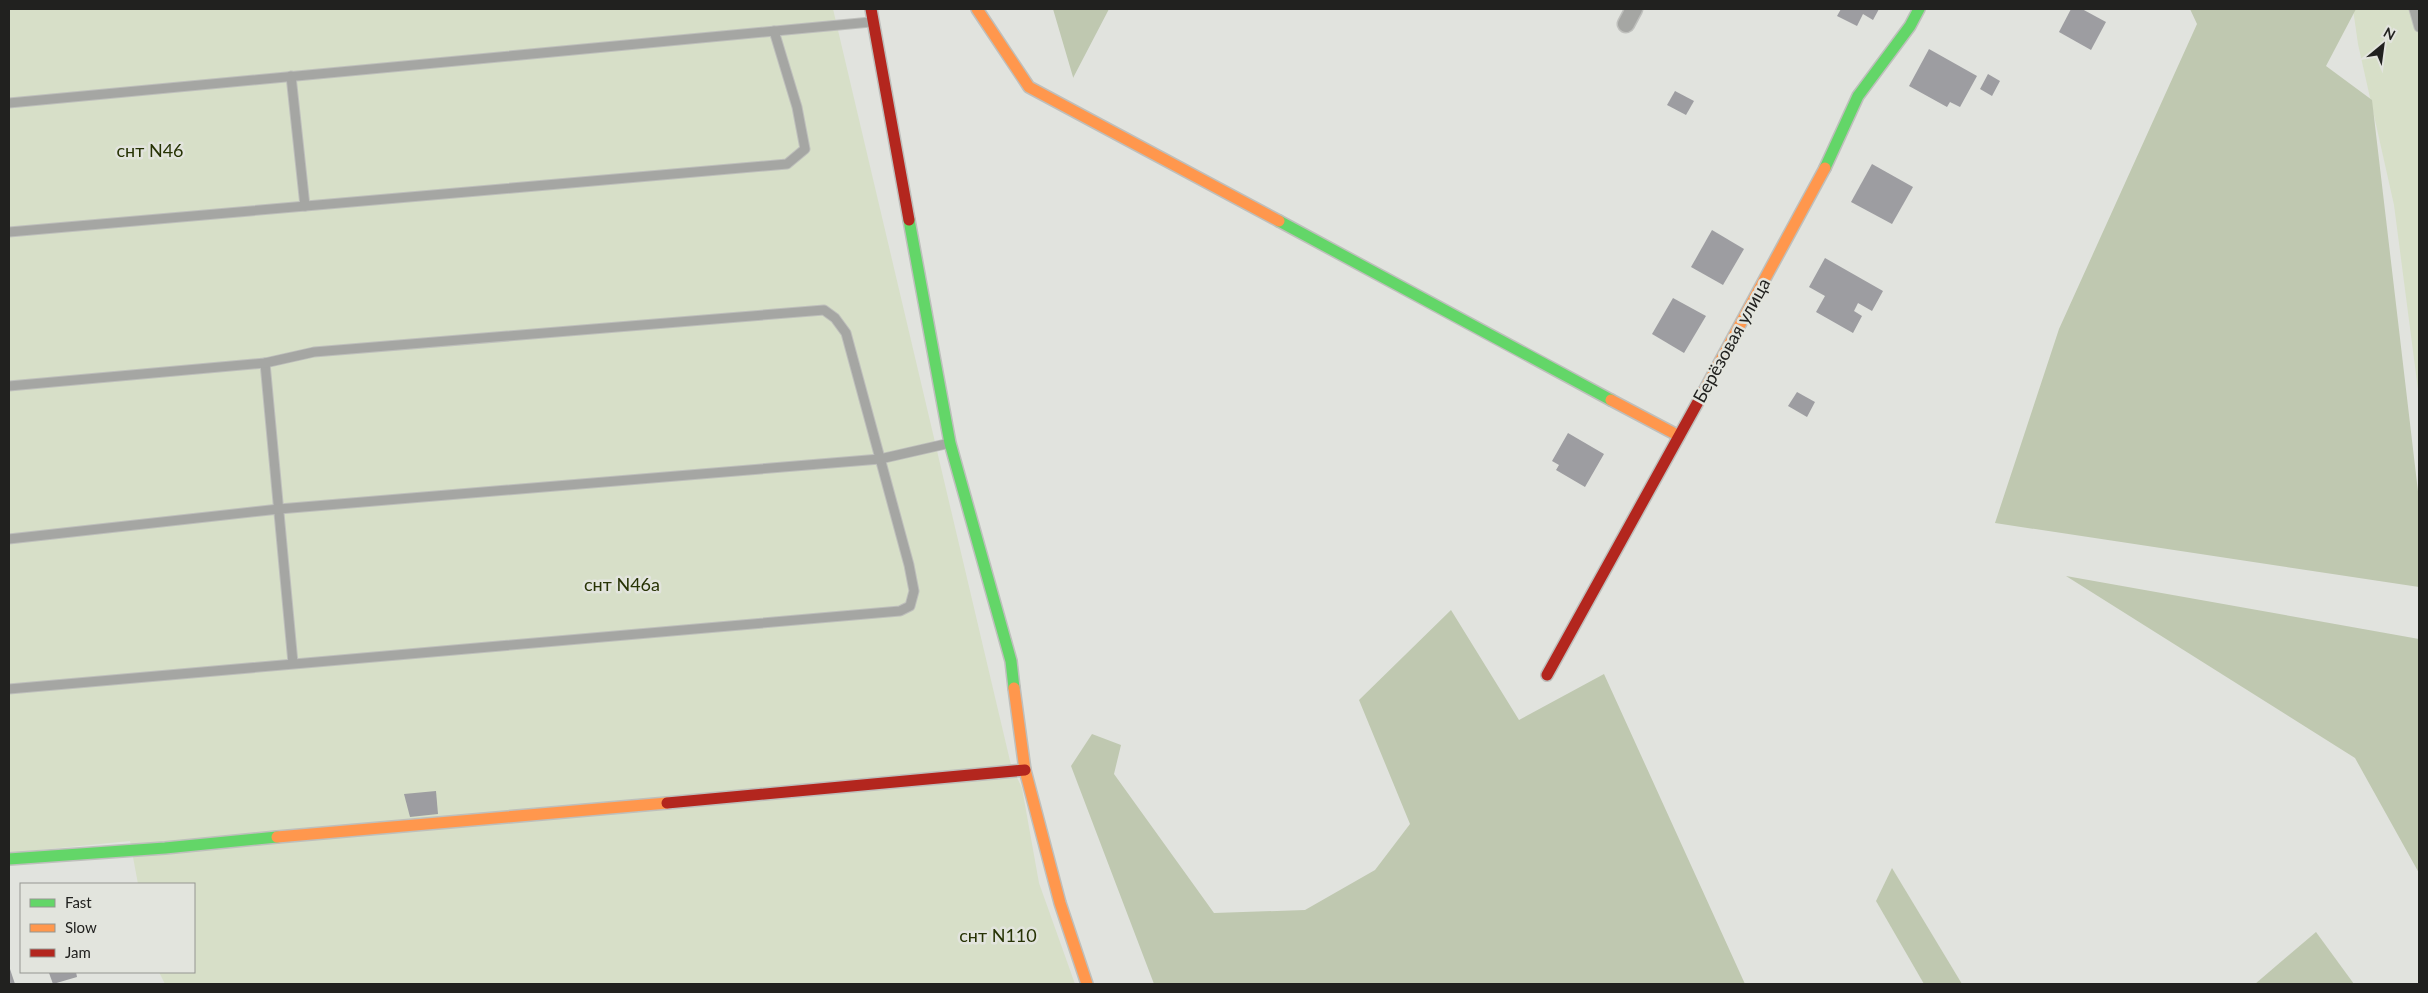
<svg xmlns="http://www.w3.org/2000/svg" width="2428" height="993" font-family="Lato,sans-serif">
<rect width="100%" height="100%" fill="#e1e3de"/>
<!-- green -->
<g fill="#d7dfc8">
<polygon points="9,9 833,9 1011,765 1022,788 1039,883 1075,984 165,984 159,972 194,972 194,884 138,884 130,841 9,853"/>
<polygon points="2353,9 2419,9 2419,397 2394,205 2358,44"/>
</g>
<!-- forest -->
<g fill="#bfc8b0">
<polygon points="1053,9 1109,9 1073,78 1073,77"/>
<polygon points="2190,9 2356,9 2326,66 2372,100 2419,500 2419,587 1995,523 2059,329 2197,24"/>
<polygon points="2066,576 2419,639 2419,873 2355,758"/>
<polygon points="1451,610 1519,720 1604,674 1745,984 1154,984 1071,766 1092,734 1121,745 1114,774 1214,913 1305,910 1375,870 1410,824 1359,700"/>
<polygon points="1892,868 1962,984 1924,984 1876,901"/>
<polygon points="2316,932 2354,984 2255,984"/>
</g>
<!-- building -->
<g fill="#9d9da1">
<polygon points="1841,9 1879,9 1873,20 1863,14 1857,26 1837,16"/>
<polygon points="2071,9 2082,9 2106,22 2091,50 2059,32"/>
<polygon points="1929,49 1977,76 1960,107 1950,102 1947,107 1909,86"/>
<polygon points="1988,74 2000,81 1992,96 1980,89"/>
<polygon points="1675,91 1694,101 1686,115 1667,105"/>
<polygon points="1872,164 1913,187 1892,224 1851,202"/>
<polygon points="1712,230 1744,249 1723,285 1691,267"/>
<polygon points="1825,258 1883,291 1872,311 1858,303 1854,311 1862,316 1853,333 1816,312 1825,296 1809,287"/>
<polygon points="1673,298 1706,316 1684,353 1652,334"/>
<polygon points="1797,392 1815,402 1807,417 1788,406"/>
<polygon points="1568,433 1604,454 1585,487 1556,470 1559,465 1552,461"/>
<polygon points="436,791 438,814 410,817 404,794"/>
<polygon points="9,966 15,984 9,984"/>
<polygon points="53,972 76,972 77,977 53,984 49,973"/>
</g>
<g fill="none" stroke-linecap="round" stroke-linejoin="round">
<defs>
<g id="lane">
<polyline points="2414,9 2419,27"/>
<polyline points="291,76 305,206"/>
<polyline points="9,103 871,22"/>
<polyline points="9,232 787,164 805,149 797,107 774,31"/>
<polyline points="265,363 293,663"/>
<polyline points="9,386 265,363 314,352 824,310 835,318 846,333 909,565 914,591 910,606 900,611 9,689"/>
<polyline points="9,539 279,509 880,459 950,443"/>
</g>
<polyline id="street" points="1626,24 1634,9"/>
<g id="fast">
<polyline points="1825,168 1858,96 1910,26 1919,9"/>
<polyline points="909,220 950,443 1011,661 1014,688"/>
<polyline points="1279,221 1611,400"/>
<polyline points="9,859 165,848 277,837"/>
</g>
<g id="slow">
<polyline points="977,9 1029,87 1279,221"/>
<polyline points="1704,391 1825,168"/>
<polyline points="1611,400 1679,436"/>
<polyline points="1014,688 1025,770 1060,903 1087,984"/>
<polyline points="277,837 667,803"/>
</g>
<g id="jam">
<polyline points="871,9 909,220"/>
<polyline points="1547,675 1704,391"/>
<polyline points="667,803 1025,770"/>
</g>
</defs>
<!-- lane casing -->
<use href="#lane" stroke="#bebfbc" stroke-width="11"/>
<!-- street casing -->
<use href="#street" stroke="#bebfbc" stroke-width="19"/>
<!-- fast casing -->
<use href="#fast" stroke="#bebfbc" stroke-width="14"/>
<!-- slow casing -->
<use href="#slow" stroke="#bebfbc" stroke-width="14"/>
<!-- jam casing -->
<use href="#jam" stroke="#bebfbc" stroke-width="14"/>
<!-- lane -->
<use href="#lane" stroke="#a5a6a3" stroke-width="9"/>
<!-- street -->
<use href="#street" stroke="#a5a6a3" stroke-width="16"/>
<!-- fast -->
<use href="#fast" stroke="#63d668" stroke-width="11"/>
<!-- slow -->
<use href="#slow" stroke="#ff974d" stroke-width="11"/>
<!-- jam -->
<use href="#jam" stroke="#b3261e" stroke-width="11"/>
</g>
<g text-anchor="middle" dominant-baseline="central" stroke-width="5" stroke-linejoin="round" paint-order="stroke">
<!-- park labels -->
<g font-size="18" fill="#273305" stroke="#e2e4dd">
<text x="150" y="150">снт N46</text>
<text x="622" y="584">снт N46а</text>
<text x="998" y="935">снт N110</text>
</g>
<!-- street labels -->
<g font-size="18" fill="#21211f" stroke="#e2e4dd">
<text transform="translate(1731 340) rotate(-61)">Берёзовая улица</text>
</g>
</g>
<!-- border -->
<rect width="2428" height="993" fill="none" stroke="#21211f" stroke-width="20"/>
<!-- legend -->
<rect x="20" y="883" width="175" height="90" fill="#e2e4dd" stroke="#959691"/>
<rect x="30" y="899" width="25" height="8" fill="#63d668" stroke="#959691"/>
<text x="65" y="908" font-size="15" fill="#21211f">Fast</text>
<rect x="30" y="924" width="25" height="8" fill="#ff974d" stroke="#959691"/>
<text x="65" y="933" font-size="15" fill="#21211f">Slow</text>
<rect x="30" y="949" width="25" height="8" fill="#b3261e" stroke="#959691"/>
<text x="65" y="958" font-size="15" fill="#21211f">Jam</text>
<!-- north arrow -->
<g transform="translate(2383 45) rotate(29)" stroke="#e2e4dd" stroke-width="4" paint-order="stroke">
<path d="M0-4L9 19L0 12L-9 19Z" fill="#21211f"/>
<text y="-8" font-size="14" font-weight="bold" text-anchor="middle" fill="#21211f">N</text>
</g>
</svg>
